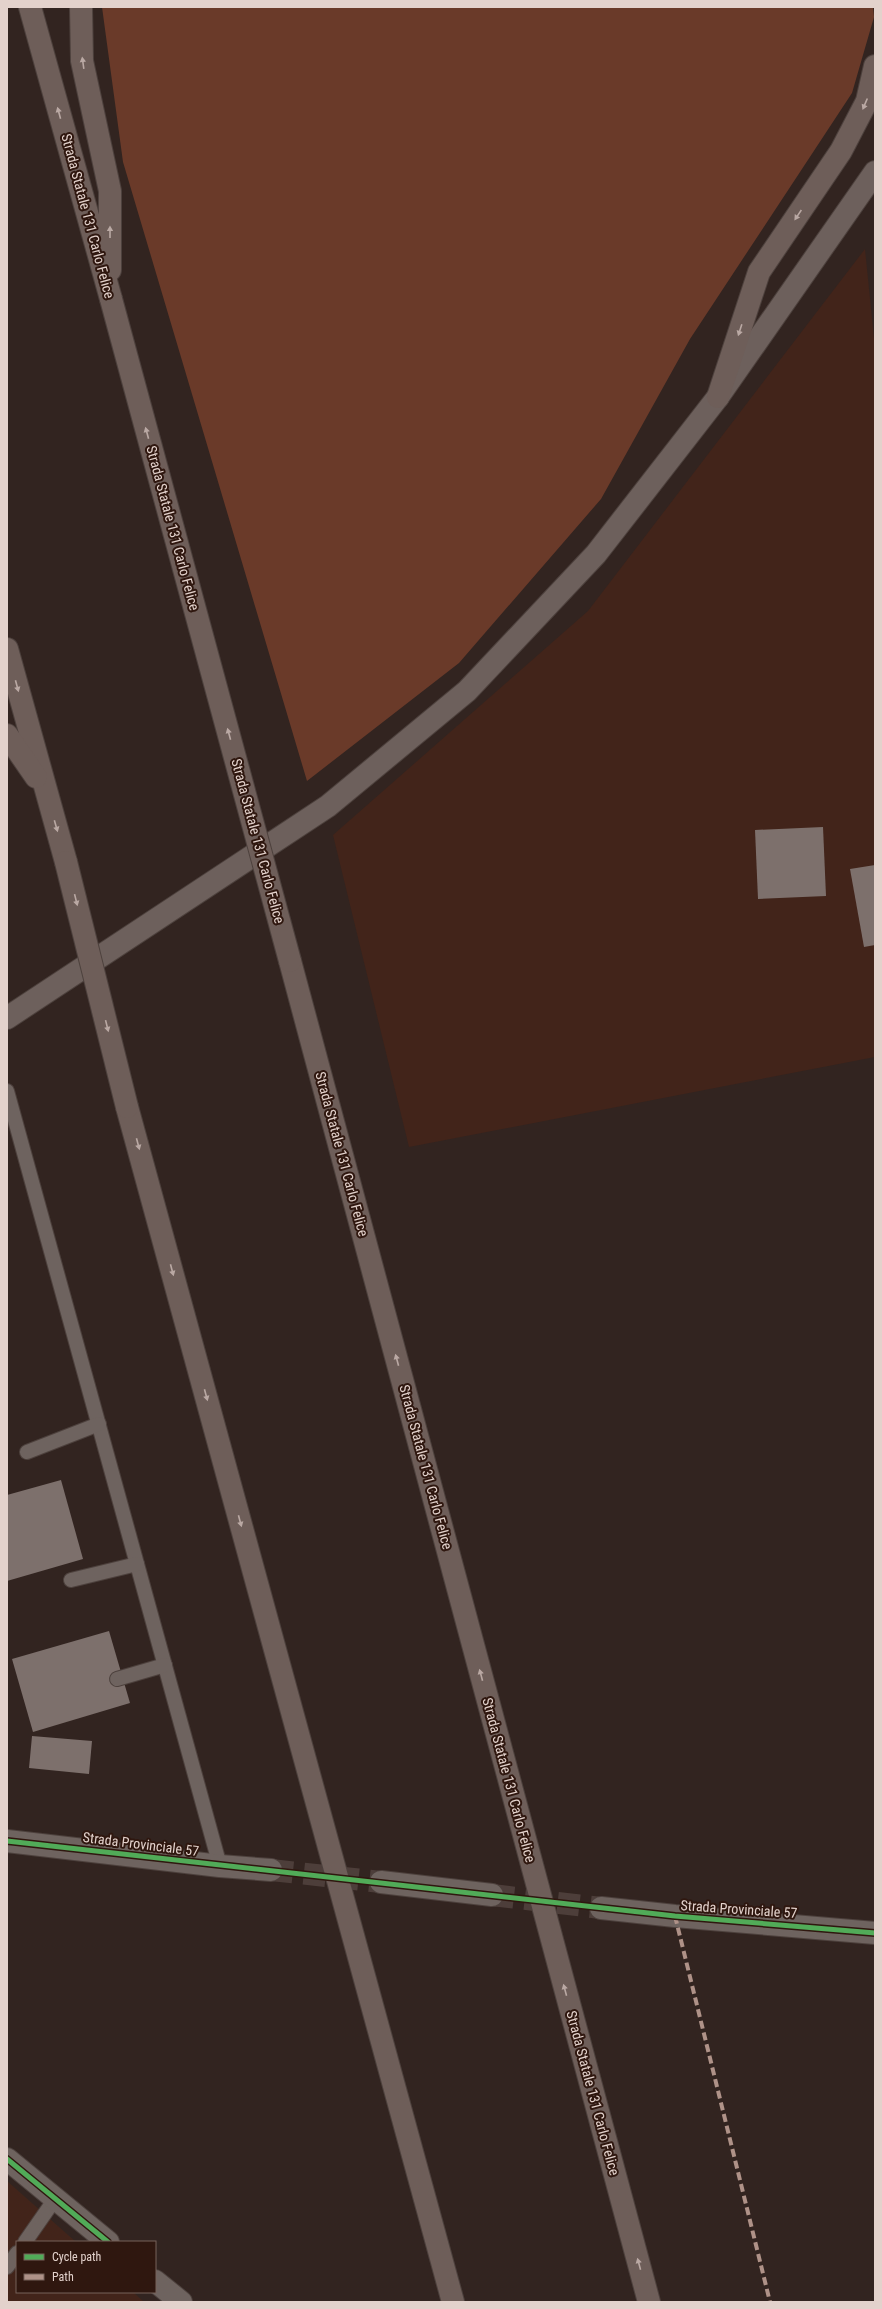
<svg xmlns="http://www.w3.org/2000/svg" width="882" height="2309" font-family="'Roboto Condensed',sans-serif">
<rect width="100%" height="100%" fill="#322420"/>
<!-- built -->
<g fill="#42241a">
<polygon points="865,249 875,348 875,1057 409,1147 333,835 588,611"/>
<polygon points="7,2181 76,2242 17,2242 17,2292 133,2292 144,2302 7,2302"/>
</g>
<!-- green -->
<polygon fill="#6a3a29" points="102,7 873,7 874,17 852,93 690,339 601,499 459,663 307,781 123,162"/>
<!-- building -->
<g fill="#7d706c">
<polygon points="823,827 826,896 758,899 755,830"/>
<polygon points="875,865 875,945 864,947 850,869"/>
<polygon points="61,1480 83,1559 7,1581 7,1495"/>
<polygon points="109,1631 130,1703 33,1732 12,1659"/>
<polygon points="32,1736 92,1741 89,1774 29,1768"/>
</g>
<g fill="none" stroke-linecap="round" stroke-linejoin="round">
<!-- tertiary-tunnel -->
<g stroke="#4d3e3a" stroke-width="22" stroke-dasharray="22 11" stroke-linecap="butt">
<polyline points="271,1870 381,1882"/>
<polyline points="492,1895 601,1908"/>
</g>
<defs>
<g id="service">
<polyline points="7,1091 220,1866"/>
<polyline points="27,1452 99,1424"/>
<polyline points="71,1580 137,1564"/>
<polyline points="117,1679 165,1665"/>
<polyline points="25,2242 55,2199"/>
<polyline points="7,2267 17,2253"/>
</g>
<g id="minor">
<polyline points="7,2159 108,2242"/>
<polyline points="155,2281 181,2302"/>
</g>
<g id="tertiary">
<polyline points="7,1841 220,1866 271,1870"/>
<polyline points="381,1882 492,1895"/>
<polyline points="601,1908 675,1916 875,1933"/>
</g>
<polyline id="secondary" points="7,1018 328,806 467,691 596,554 718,397 875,172"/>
<g id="trunk">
<polyline points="30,7 111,299"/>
<polyline points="81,7 82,61 110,191 110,270"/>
<polyline points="718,397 759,272 841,151 867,101 875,66"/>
<polyline points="7,649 66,862"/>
<polyline points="7,735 36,777"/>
<polyline points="290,961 649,2302"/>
<polyline points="127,1107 453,2302"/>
</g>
</defs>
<!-- service casing -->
<use href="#service" stroke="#4d413d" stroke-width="16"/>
<!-- minor casing -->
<use href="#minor" stroke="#4d413d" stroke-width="24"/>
<!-- tertiary casing -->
<use href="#tertiary" stroke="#4d413d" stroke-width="24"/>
<!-- secondary casing -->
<use href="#secondary" stroke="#4d413d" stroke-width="24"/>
<!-- trunk casing -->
<use href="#trunk" stroke="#4d413d" stroke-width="24"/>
<!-- service -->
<use href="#service" stroke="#6e635f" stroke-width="14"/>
<!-- minor -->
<use href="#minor" stroke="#6e635f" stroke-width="22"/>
<!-- tertiary -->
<use href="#tertiary" stroke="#6e635f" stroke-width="22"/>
<!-- secondary -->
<use href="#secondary" stroke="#6d605c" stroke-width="22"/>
<!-- trunk -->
<use href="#trunk" stroke="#6e5e59" stroke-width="22"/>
<defs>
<g id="trunk-bridge">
<polyline points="111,299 290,961"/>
<polyline points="66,862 127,1107"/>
</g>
</defs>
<!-- trunk-bridge casing -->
<use href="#trunk-bridge" stroke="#4d413d" stroke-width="24" stroke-linecap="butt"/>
<!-- trunk-bridge -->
<use href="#trunk-bridge" stroke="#6e5e59" stroke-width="22"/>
<!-- quiet -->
<polyline stroke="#af9288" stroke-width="4" stroke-dasharray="8 4" stroke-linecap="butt" points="675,1916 770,2302"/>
<defs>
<g id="cycleway">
<polyline points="7,1841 675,1916 875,1933"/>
<polyline points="7,2159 108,2242"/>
</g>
</defs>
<!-- cycleway casing -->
<use href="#cycleway" stroke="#2f170f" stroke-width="8"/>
<!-- cycleway -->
<use href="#cycleway" stroke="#51ab58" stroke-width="5"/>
</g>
<!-- one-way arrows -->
<defs><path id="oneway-solid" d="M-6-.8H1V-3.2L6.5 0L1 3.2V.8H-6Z"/></defs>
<g fill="#baa9a4">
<use href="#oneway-solid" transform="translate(83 63) rotate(-98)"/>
<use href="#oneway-solid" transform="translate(865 104) rotate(113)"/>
<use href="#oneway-solid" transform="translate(59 113) rotate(-105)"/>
<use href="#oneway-solid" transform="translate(798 215) rotate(124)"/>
<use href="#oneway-solid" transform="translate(110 232) rotate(-90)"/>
<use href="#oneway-solid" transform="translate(740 330) rotate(108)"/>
<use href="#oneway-solid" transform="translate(147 433) rotate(-105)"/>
<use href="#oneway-solid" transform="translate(17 686) rotate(75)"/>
<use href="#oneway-solid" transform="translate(229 734) rotate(-105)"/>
<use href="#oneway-solid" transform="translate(56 826) rotate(74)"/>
<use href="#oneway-solid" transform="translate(76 900) rotate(76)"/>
<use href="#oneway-solid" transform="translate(107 1026) rotate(76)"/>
<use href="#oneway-solid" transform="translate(138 1144) rotate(75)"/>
<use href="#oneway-solid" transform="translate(172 1270) rotate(75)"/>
<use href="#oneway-solid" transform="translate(397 1360) rotate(-105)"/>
<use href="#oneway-solid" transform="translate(206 1395) rotate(75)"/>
<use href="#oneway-solid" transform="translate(240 1521) rotate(75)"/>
<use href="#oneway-solid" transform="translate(481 1675) rotate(-105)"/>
<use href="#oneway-solid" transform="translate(565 1990) rotate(-105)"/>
<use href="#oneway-solid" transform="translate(639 2264) rotate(-105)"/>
</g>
<g text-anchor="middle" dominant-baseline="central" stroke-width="4" stroke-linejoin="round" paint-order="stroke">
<!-- street labels -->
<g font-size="14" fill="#e3d2cc" stroke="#2f170f">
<text transform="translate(88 216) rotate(75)">Strada Statale 131 Carlo Felice</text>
<text transform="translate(173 528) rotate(75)">Strada Statale 131 Carlo Felice</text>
<text transform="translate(258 841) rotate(75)">Strada Statale 131 Carlo Felice</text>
<text transform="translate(342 1154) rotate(75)">Strada Statale 131 Carlo Felice</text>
<text transform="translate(426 1467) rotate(75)">Strada Statale 131 Carlo Felice</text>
<text transform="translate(509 1780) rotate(75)">Strada Statale 131 Carlo Felice</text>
<text transform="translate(141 1844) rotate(7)">Strada Provinciale 57</text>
<text transform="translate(739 1909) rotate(4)">Strada Provinciale 57</text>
<text transform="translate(593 2093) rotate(75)">Strada Statale 131 Carlo Felice</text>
</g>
</g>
<!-- border -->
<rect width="882" height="2309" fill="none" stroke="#e3d2cc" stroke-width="16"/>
<!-- legend -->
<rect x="16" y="2241" width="140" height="52" fill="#2f170f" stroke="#77625b"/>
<rect x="24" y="2254" width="20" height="6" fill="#51ab58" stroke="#77625b"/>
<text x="52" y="2261" font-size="12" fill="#e3d2cc">Cycle path</text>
<rect x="24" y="2274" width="20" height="6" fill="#af9288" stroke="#77625b"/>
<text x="52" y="2281" font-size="12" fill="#e3d2cc">Path</text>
</svg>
